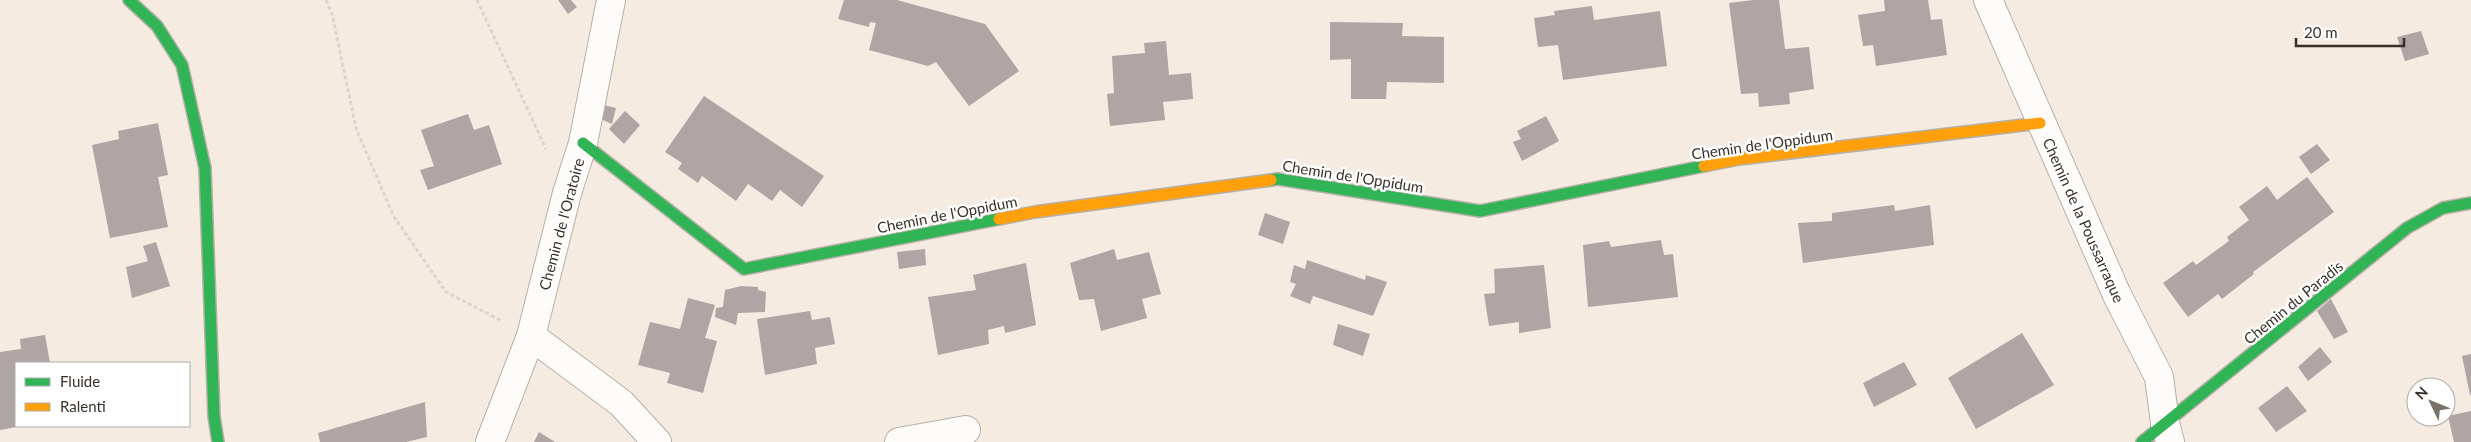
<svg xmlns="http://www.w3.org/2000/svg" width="2471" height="442" font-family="Lato,sans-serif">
<rect width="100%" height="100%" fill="#f5ebe0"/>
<!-- building -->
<g fill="#aea5a4">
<polygon points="558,0 571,0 577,7 568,14"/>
<polygon points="844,0 897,0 985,24 1019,71 969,106 936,62 928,66 869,50 876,23 870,22 869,27 838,19"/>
<polygon points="1753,0 1779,0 1785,49 1809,47 1814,89 1789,93 1790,104 1759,107 1758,93 1741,94 1729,3"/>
<polygon points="1884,0 1928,0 1931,20 1942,19 1947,55 1876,66 1873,45 1863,46 1858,15 1885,11"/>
<polygon points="1592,6 1594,20 1660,11 1667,66 1563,80 1558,45 1538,47 1534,18 1555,15 1554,11"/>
<polygon points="1330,22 1403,23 1402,36 1444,37 1444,83 1387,82 1386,99 1351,99 1351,59 1330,60"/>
<polygon points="2421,31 2429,54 2405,61 2397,37"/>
<polygon points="1166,41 1169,75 1191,73 1193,99 1163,102 1165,120 1110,126 1107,94 1114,93 1112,56 1145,53 1144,43"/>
<polygon points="704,96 824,176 802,207 780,190 772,201 748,184 736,201 702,176 698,183 678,169 682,163 665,152"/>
<polygon points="599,104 616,108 612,124 596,117"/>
<polygon points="625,111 640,125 624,144 609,129"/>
<polygon points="468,114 474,130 489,125 502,164 428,190 420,170 434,166 421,130"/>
<polygon points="1546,116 1559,141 1522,161 1513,142 1521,139 1517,131"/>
<polygon points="158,123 168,175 158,177 168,227 110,238 92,145 119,139 118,131"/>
<polygon points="2317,144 2330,160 2311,174 2299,157"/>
<polygon points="2307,177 2334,212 2253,272 2254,274 2222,299 2218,294 2188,317 2163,283 2193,261 2196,265 2229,241 2227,237 2249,220 2239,207 2267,186 2277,200"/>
<polygon points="1894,205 1895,211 1930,205 1934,245 1803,263 1798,223 1832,221 1832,213"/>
<polygon points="1265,213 1290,222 1283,244 1258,235"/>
<polygon points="1661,240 1664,255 1673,254 1678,297 1588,307 1583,245 1609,241 1611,247"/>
<polygon points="156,242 170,286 132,298 126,267 148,261 143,246"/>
<polygon points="925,249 926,265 899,269 897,252"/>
<polygon points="1114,249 1117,260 1149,252 1161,294 1142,299 1147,318 1101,331 1094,299 1079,300 1070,263"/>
<polygon points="1307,260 1365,280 1366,275 1387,282 1373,316 1313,296 1310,304 1290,296 1296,284 1290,282 1294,265 1305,269"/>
<polygon points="1026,263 1036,325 1005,333 1004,326 988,330 989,344 938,355 928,297 976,290 973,275"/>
<polygon points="1544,265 1551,328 1519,333 1519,322 1489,326 1484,294 1495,293 1494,269"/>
<polygon points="741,286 758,287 758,290 766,292 765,312 738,313 736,325 715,317 716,308 723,307 725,290"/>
<polygon points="688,298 715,305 705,338 717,341 703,393 667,383 670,373 638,365 650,322 680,329"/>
<polygon points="2331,299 2348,332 2334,339 2317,311"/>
<polygon points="810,311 812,320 830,317 835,344 815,348 817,364 765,375 757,319"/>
<polygon points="1338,324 1370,334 1363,356 1333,345"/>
<polygon points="2022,333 2054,385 1976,429 1948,378"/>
<polygon points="45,335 50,363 16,363 16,427 0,430 0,352 21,349 20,339"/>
<polygon points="2320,347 2332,362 2308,381 2298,367"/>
<polygon points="2471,354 2471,395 2470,395 2462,356"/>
<polygon points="1904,362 1917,385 1874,407 1863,383"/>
<polygon points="2287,386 2307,411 2276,432 2258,408"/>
<polygon points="425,402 427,437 406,442 320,442 318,433"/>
<polygon points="2471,411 2471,442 2454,442 2448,416"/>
<polygon points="539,432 555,442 534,442"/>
</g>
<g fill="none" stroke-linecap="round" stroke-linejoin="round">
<defs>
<g id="street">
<polyline points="1988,0 2117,295 2159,377 2165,423 2170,442"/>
<polyline points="531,336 621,403 657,442"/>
<polyline points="490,442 531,336 567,193 583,143 611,0"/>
<polyline points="899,442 966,430"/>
</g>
<g id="fast">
<polyline points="129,0 157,26 182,65 205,168 214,416 218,442"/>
<polyline points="583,143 744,269 999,219"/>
<polyline points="1271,180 1278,179 1480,211 1704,166"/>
<polyline points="2142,442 2407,228 2443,208 2471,203"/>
</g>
<g id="slow">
<polyline points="1704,166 1739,159 2040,123"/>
<polyline points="999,219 1035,212 1271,180"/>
</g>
</defs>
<!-- street casing -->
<use href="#street" stroke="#b7b0a7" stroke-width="30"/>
<!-- fast casing -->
<use href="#fast" stroke="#b7b0a7" stroke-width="14"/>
<!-- slow casing -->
<use href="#slow" stroke="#b7b0a7" stroke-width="14"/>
<!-- path -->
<g stroke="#d9d6d2" stroke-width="3" stroke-dasharray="4 2.5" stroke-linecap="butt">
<polyline points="326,0 332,14 356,128 393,215 446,292 502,321"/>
<polyline points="477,0 546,149"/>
</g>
<!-- street -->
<use href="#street" stroke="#fefcfa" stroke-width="28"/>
<!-- fast -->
<use href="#fast" stroke="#30b455" stroke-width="11"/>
<!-- slow -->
<use href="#slow" stroke="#ff9f0a" stroke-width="11"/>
</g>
<g text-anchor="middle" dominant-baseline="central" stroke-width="5" stroke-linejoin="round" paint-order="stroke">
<!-- street labels -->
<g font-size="15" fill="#373129" stroke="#fff">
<text transform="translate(1762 144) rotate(-8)">Chemin de l'Oppidum</text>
<text transform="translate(1353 176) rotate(9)">Chemin de l'Oppidum</text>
<text transform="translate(947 214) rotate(-11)">Chemin de l'Oppidum</text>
<text transform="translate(2084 220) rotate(66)">Chemin de la Poussarraque</text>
<text transform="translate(561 224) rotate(-75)">Chemin de l'Oratoire</text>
<text transform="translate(2293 302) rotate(-39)">Chemin du Paradis</text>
</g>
</g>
<!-- legend -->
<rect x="15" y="362" width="175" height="65" fill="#ffffff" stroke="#afada9"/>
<rect x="25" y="378" width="25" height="8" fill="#30b455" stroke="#afada9"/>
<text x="60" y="387" font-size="15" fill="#373129">Fluide</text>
<rect x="25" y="403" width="25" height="8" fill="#ff9f0a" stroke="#afada9"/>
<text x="60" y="412" font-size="15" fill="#373129">Ralenti</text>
<!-- north arrow -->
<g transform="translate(2431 402) rotate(313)"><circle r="24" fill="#ffffff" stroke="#afada9"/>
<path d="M0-4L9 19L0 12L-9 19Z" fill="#7a7269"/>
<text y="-8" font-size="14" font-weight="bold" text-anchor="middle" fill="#373129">N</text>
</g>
<!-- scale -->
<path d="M2296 38v8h108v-8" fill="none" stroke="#373129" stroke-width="2.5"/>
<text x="2304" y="38" font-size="15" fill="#373129" stroke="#ffffff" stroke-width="4" paint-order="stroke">20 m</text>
</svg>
